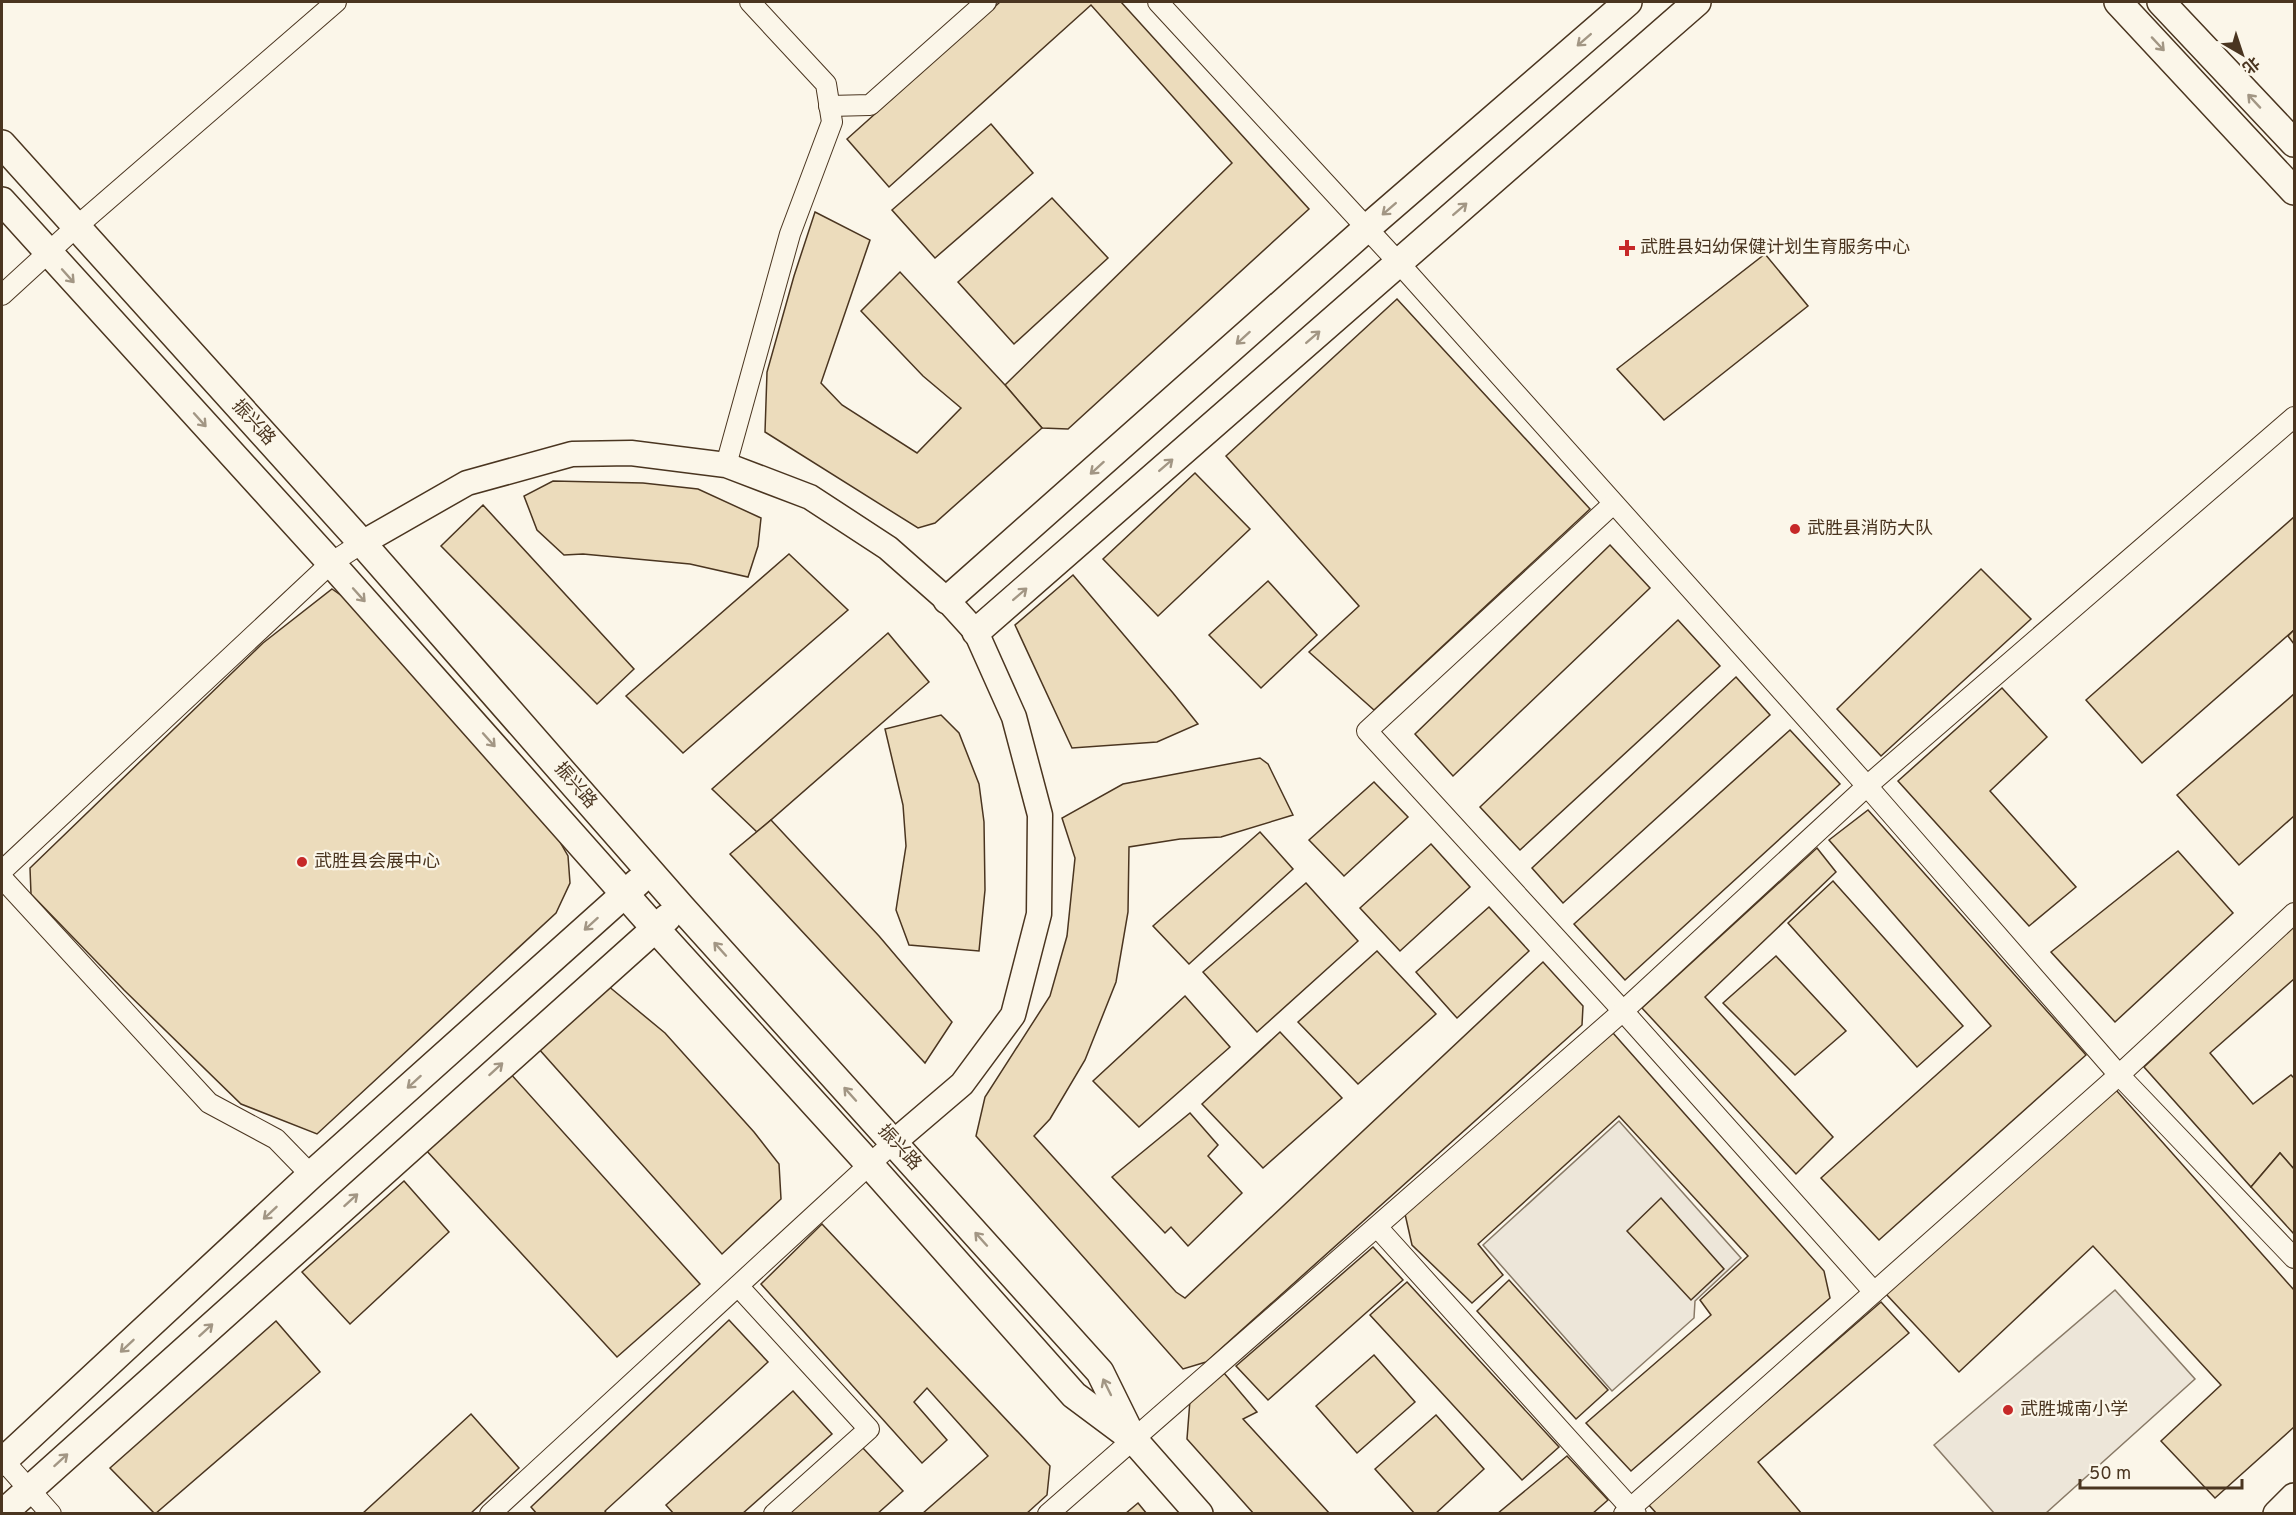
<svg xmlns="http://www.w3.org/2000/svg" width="2296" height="1515" font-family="Overpass,'Noto Sans SC',sans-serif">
<rect width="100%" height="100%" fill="#fbf6e9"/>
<!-- green -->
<g fill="#ede6d9" stroke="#887966" stroke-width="1.5">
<polygon points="1619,1121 1741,1258 1695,1301 1694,1318 1612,1391 1483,1245"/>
<polygon points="2115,1290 2195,1379 2046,1513 1994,1513 1934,1445"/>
</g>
<!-- building -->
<g fill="#ecdcbc" stroke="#4a3520" stroke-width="1.5">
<polygon points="1000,2 1121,2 1309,209 1068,429 1042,428 1005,385 1232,163 1091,5 889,187 847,139"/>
<polygon points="991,124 1033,173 935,258 892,210"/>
<polygon points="1052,198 1108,258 1014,344 958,282"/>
<polygon points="815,212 870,240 821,383 842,405 917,453 961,408 923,376 861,311 900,272 1005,385 1042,428 935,523 918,528 765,432 767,372 794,276"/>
<polygon points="1765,254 1808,306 1664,420 1617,369"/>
<polygon points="1397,299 1590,509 1374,710 1309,652 1359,606 1226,456"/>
<polygon points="1195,473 1250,529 1158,616 1103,559"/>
<polygon points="553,481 643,483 698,489 761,518 758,546 748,577 690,564 583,554 564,555 537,530 524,496"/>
<polygon points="483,505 634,669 597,704 441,546"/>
<polygon points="2294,517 2294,630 2142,763 2086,700"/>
<polygon points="1610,545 1650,588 1453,776 1415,734"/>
<polygon points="789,554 848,610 683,753 626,696"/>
<polygon points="1981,569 2031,619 1881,756 1837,709"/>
<polygon points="1073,575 1173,693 1198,724 1157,742 1072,748 1015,625"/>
<polygon points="1268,581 1317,635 1261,688 1209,635"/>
<polygon points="332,589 352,603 545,816 568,856 570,883 556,913 317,1134 241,1104 124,990 31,894 30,868 263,643"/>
<polygon points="1678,620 1720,666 1520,850 1480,807"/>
<polygon points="2294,630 2294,644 2288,636"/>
<polygon points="888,633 929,682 757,832 712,789"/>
<polygon points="1736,677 1770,715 1563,903 1532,868"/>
<polygon points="2002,688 2047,737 1990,791 2076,887 2029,926 1898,781"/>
<polygon points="2294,694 2294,816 2239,865 2177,795"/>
<polygon points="941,715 959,733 979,784 984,822 985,890 979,951 909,945 896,910 906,846 903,805 885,729"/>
<polygon points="1790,730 1840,784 1625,980 1574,924"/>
<polygon points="1260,758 1268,764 1293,815 1221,837 1180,839 1129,847 1128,912 1116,982 1085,1060 1050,1119 1034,1136 1176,1292 1185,1298 1543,962 1583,1006 1582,1025 1206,1362 1183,1369 976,1136 985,1097 1050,996 1067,936 1075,858 1062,818 1123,784"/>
<polygon points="1374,782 1408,817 1344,876 1309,840"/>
<polygon points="1868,810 2086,1055 1879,1240 1821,1178 1991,1026 1829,840"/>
<polygon points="771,820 879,936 952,1022 925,1063 730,854"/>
<polygon points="1260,832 1293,869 1189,964 1153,926"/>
<polygon points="1431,844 1470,887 1400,951 1360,908"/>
<polygon points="1817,848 1836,872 1705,997 1833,1137 1796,1174 1642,1008"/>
<polygon points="2178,851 2233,913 2115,1022 2051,952"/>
<polygon points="1833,881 1963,1026 1917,1067 1788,923"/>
<polygon points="1306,883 1358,941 1257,1032 1203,972"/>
<polygon points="1489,907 1529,951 1457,1018 1416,972"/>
<polygon points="2294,926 2294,979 2210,1053 2253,1104 2291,1075 2294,1078 2294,1169 2280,1153 2251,1187 2144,1067"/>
<polygon points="1377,951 1436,1014 1358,1084 1298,1022"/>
<polygon points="1776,956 1846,1031 1795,1075 1723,1003"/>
<polygon points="607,985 665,1033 754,1132 779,1164 781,1199 722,1254 538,1048"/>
<polygon points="1185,996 1230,1047 1139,1127 1093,1081"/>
<polygon points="1280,1032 1342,1098 1263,1168 1202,1104"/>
<polygon points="1613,1033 1824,1271 1830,1298 1631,1471 1586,1423 1711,1315 1700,1300 1748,1256 1619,1116 1478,1244 1503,1275 1472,1303 1412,1245 1405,1214"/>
<polygon points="508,1071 700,1284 617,1357 425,1149"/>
<polygon points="2116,1090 2294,1290 2294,1427 2215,1498 2161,1441 2221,1385 2093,1246 1959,1372 1886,1294"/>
<polygon points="1190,1113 1218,1145 1208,1156 1242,1193 1188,1246 1171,1227 1165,1233 1112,1177"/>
<polygon points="2280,1153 2294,1169 2294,1234 2251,1187"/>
<polygon points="404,1181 449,1232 350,1324 302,1272"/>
<polygon points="1661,1198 1724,1269 1691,1300 1627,1231"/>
<polygon points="822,1224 1050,1466 1047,1495 1026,1514 922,1514 988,1456 927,1388 914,1402 947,1440 922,1463 761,1284"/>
<polygon points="1373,1247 1403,1280 1268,1400 1236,1366"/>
<polygon points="1509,1280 1608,1390 1576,1419 1477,1311"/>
<polygon points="1407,1282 1559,1447 1522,1480 1370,1315"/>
<polygon points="1881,1302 1909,1333 1758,1462 1802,1514 1657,1514 1648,1504"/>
<polygon points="729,1320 768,1362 605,1511 607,1514 537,1514 531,1507"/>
<polygon points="276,1321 320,1372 155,1514 110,1468"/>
<polygon points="1374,1355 1415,1402 1357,1453 1316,1406"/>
<polygon points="1224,1373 1257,1412 1243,1419 1330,1514 1254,1514 1187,1439 1190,1400"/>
<polygon points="793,1391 832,1434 742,1514 674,1514 666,1505"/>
<polygon points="471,1414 519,1468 470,1514 362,1514"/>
<polygon points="1436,1415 1484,1469 1435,1514 1415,1514 1375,1469"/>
<polygon points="862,1447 903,1491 877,1514 788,1514"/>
<polygon points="1567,1456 1608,1500 1592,1514 1497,1514"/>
<polygon points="1138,1503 1147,1514 1125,1514"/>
</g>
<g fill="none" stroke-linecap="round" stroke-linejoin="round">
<defs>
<g id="minor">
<polyline points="1158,2 1398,262 1867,786 2119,1075 2294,1258"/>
<polyline points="829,106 870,105 986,2"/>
<polyline points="2,295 75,228 336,2"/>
<polyline points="726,465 790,234 832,122 826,84 750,2"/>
<polyline points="1613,504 1367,731 1623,1011 1874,1292"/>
<polyline points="2,871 331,563 362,543"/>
<polyline points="2,878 209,1103 276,1139 311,1175"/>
<polyline points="1378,1228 1636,1514"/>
<polyline points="738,1286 869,1429 774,1514"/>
<polyline points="2,1459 51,1514"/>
<polyline points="490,1514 894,1142"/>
<polyline points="1048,1514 1623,1011 1867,786 2294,417"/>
<polyline points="1624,1514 2119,1075 2294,913"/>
</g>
<polyline id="tertiary" points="362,543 467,483 572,454 631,453 726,465 810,497 888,548 947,600 976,632 1014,717 1040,815 1039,914 1013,1015 962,1084 894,1142"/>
<g id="secondary">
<polyline points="2118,2 2294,191"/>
<polyline points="2161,2 2294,143"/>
<polyline points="2,144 362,543 681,907 1100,1372 1131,1435"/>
<polyline points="2,201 331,563 654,927 870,1165 1074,1395 1133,1439 1199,1514"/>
<polyline points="947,600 1367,228 1628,2"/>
<polyline points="976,632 1697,2"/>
<polyline points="2,1462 311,1175 638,882"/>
<polyline points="2,1514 667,918"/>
<polyline points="2277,1514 2294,1497"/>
</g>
</defs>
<!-- minor casing -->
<use href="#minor" stroke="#4a3520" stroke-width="22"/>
<!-- tertiary casing -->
<use href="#tertiary" stroke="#4a3520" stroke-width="27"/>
<!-- secondary casing -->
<use href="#secondary" stroke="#4a3520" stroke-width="30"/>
<!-- minor -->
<use href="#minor" stroke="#fbf6e9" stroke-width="20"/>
<!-- tertiary -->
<use href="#tertiary" stroke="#fbf6e9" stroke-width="24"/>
<!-- secondary -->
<use href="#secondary" stroke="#fbf6e9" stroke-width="27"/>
</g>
<!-- one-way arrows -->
<defs><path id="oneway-shaft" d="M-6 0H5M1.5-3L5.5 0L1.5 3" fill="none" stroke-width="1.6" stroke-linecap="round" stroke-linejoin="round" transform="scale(1.5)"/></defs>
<g stroke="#a29684">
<use href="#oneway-shaft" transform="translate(1584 40) rotate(139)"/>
<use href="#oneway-shaft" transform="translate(2158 44) rotate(47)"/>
<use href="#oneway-shaft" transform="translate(2254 101) rotate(-133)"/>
<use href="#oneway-shaft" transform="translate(1389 209) rotate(139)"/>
<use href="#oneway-shaft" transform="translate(1460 209) rotate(-41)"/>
<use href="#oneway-shaft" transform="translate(68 276) rotate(48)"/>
<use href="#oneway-shaft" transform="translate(1313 337) rotate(-41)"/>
<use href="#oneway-shaft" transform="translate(1243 338) rotate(138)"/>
<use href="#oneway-shaft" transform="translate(200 420) rotate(48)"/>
<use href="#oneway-shaft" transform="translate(1166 465) rotate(-41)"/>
<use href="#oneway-shaft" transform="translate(1097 468) rotate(138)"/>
<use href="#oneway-shaft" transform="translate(1020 594) rotate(-41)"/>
<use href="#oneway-shaft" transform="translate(359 595) rotate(48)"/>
<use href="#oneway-shaft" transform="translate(489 740) rotate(48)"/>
<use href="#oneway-shaft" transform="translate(591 924) rotate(138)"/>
<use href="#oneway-shaft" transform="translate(720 949) rotate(-132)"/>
<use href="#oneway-shaft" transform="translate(496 1069) rotate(-42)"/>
<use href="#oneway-shaft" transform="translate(414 1082) rotate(138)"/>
<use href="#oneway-shaft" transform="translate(850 1094) rotate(-132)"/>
<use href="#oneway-shaft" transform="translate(351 1200) rotate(-42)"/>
<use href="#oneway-shaft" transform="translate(270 1213) rotate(137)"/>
<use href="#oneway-shaft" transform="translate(981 1239) rotate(-132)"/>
<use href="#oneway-shaft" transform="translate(206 1330) rotate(-42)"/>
<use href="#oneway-shaft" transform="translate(127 1346) rotate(137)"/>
<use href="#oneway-shaft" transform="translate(1107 1387) rotate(-116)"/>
<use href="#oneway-shaft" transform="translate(61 1460) rotate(-42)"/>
</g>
<!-- markers -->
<g fill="#c62828" stroke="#fbf6e9" stroke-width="2">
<path d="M1624 239h6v6h6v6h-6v6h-6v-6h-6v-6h6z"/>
<circle cx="1795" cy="529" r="6"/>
<circle cx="302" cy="862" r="6"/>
<circle cx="2008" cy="1410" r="6"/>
</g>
<g text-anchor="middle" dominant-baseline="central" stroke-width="4.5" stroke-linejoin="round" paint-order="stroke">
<!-- poi labels -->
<g font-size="18" fill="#4a3520" stroke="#fbf6e9" text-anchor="start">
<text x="1640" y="248">武胜县妇幼保健计划生育服务中心</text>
<text x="1807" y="529">武胜县消防大队</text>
<text x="314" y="862">武胜县会展中心</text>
<text x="2020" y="1410">武胜城南小学</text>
</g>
<!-- street labels -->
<g font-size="18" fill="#4a3520" stroke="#fbf6e9">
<text transform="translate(253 423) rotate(48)">振兴路</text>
<text transform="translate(575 786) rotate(49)">振兴路</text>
<text transform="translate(899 1148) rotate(48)">振兴路</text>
</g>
</g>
<!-- border -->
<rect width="2296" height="1515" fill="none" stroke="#4a3520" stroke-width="6"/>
<!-- north arrow -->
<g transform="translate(2242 54) rotate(141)" stroke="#fbf6e9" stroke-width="4.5" paint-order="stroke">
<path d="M0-4.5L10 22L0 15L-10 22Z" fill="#4a3520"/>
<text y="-9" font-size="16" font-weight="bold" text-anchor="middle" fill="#4a3520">北</text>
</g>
<!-- scale -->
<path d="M2080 1479v9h162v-9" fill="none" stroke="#4a3520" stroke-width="3"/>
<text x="2089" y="1479" font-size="18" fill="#4a3520" stroke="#fbf6e9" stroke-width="4.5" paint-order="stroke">50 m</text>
</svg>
